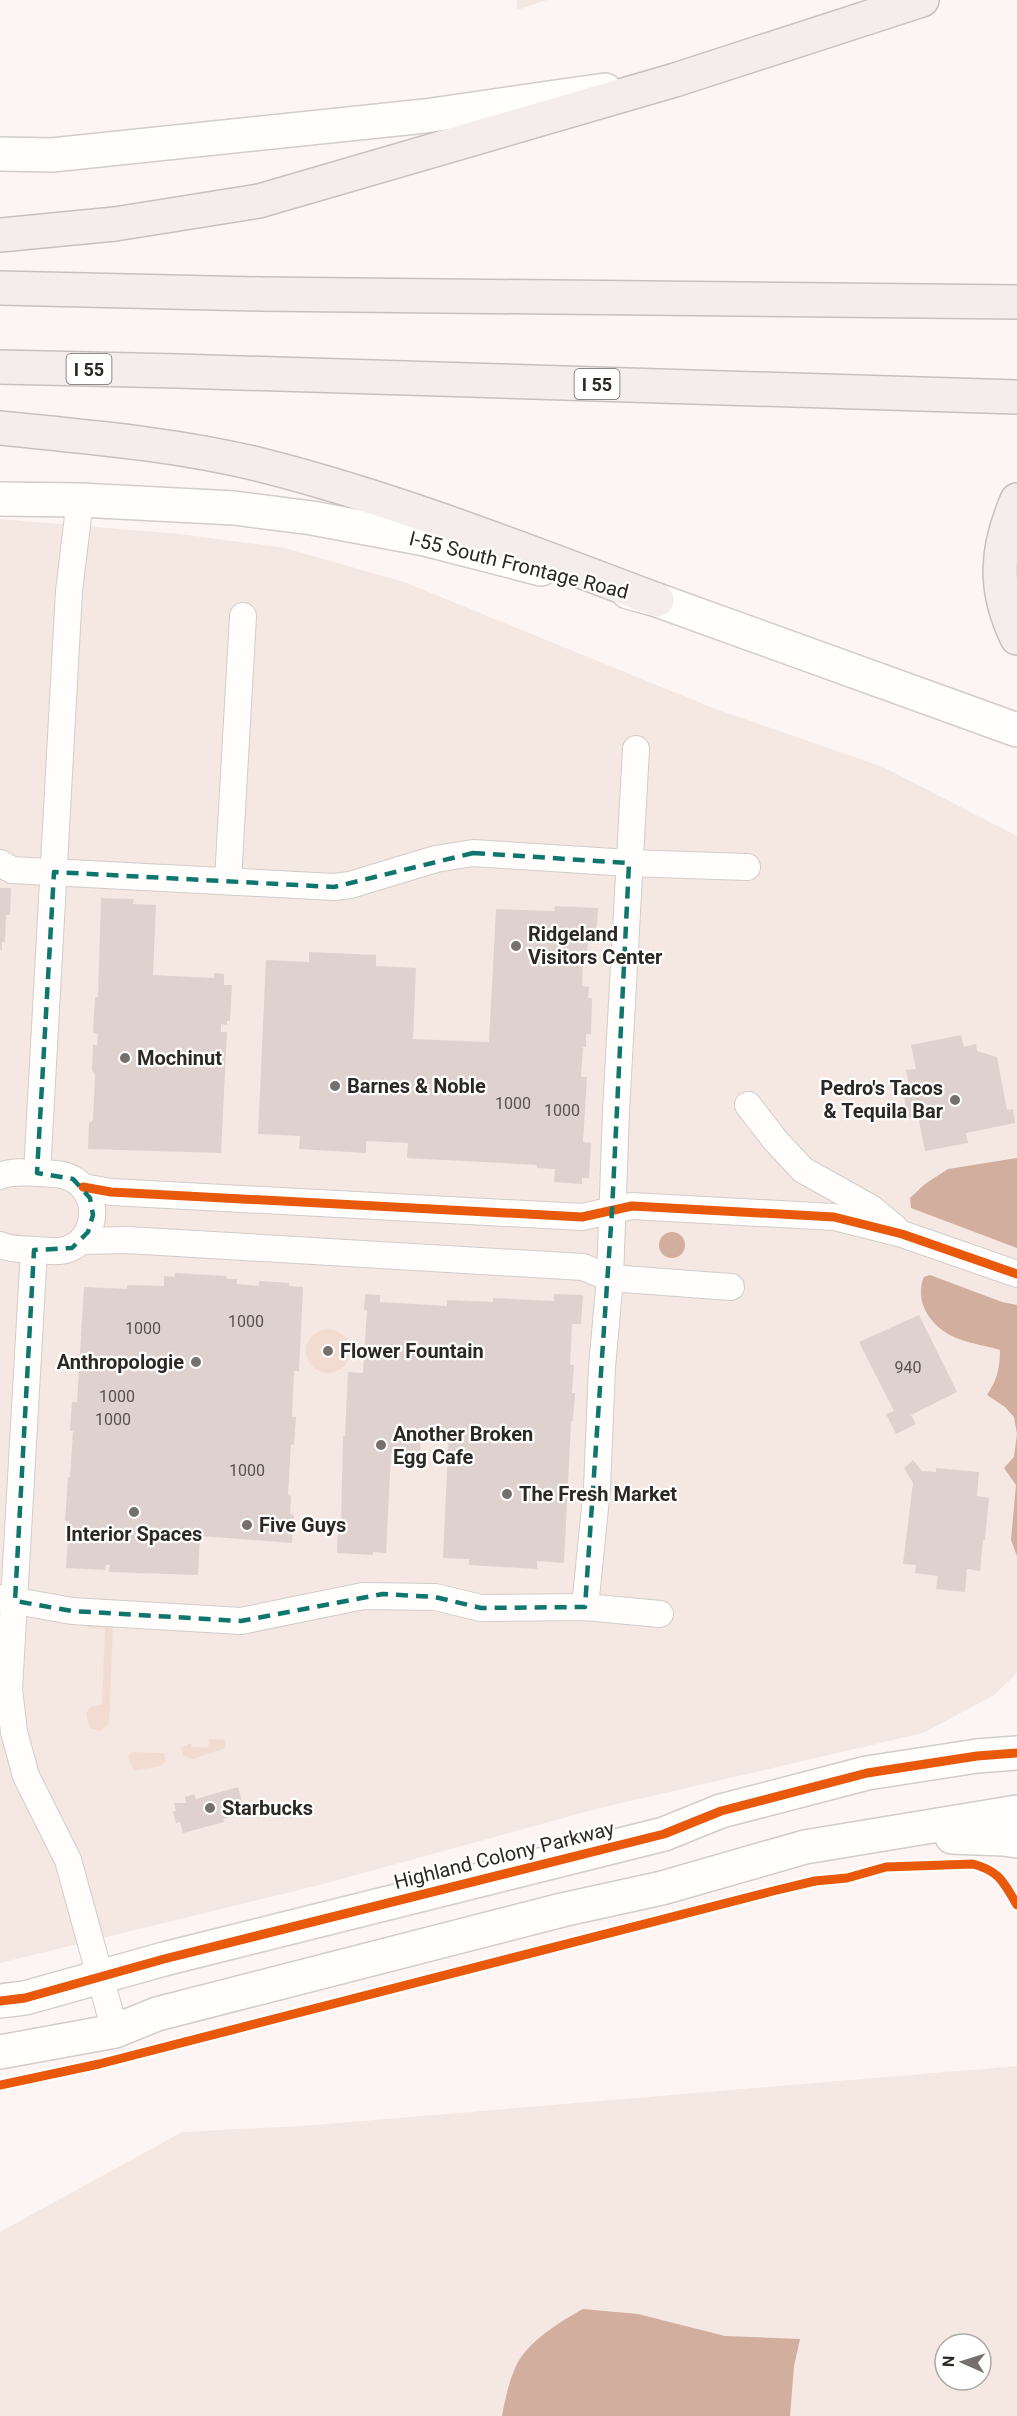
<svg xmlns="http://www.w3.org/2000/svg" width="1017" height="2416" font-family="Roboto,sans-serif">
<rect width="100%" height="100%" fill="#fcf5f4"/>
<!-- built -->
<g fill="#f5e7e1" fill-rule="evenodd">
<polygon points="517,0 547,0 517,10"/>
<polygon points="0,519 180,534 285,548 404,582 713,708 883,767 1017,836 1017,1673 994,1695 923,1733 596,1809 323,1884 0,1963"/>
<path d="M 1017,2066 L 1017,2416 L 0,2416 L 0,2232 L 182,2132 L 304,2126 ZM 945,2344 L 981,2344 L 981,2380 L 945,2380 Z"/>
</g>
<!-- green -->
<g fill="#f2dcd2">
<circle cx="328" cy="1351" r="22"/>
<polygon points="86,1619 113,1623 109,1723 105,1728 100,1731 90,1728 86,1714 90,1707 102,1705 105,1629 88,1628"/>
<polygon points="209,1739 225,1740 225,1748 193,1759 183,1756 181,1748 191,1743 191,1747 208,1748"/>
<polygon points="131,1752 164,1753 166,1761 160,1766 134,1771 128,1757"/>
</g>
<!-- water -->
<g fill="#d2ae9e">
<polygon points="1017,1158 1017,1248 911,1208 910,1198 925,1184 948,1169"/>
<circle cx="672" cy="1245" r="13"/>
<path d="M 930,1275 L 1002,1302 L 1017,1305 L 1017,1556 L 1011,1540 L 1016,1485 L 1004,1468 L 1014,1457 L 1017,1434 L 1014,1417 L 1005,1407 L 987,1395 C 997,1380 1000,1368 1000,1350 C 987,1346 972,1344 959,1339 C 933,1330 913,1303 924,1277 Z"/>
<path d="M 583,2309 L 638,2314 L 725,2336 L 800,2339 L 794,2366 L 790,2416 L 502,2416 C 505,2400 509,2381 516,2366 C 527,2342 561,2321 583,2309 Z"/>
</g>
<!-- building -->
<g fill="#dfd2ce">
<polygon points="0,888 11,888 10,915 6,915 5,942 2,942 2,950 0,950"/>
<polygon points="101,898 134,899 133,904 156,905 153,975 214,978 214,973 224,974 224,985 232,985 230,1021 227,1021 227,1025 221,1024 221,1032 227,1032 221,1153 88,1149 89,1123 93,1120 95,1075 92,1070 93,1045 97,1045 98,1034 93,1033 95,997 98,997"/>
<polygon points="555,906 598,908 596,942 588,942 587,955 583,955 582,986 589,987 588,998 592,998 591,1034 586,1034 586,1047 583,1047 581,1077 587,1077 583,1142 591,1143 589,1178 582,1178 582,1184 554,1182 555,1169 537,1168 537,1165 407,1158 408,1143 366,1141 366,1153 299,1149 300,1136 258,1134 266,960 309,962 309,952 376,955 376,966 416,968 413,1039 489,1042 496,909 554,911"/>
<polygon points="961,1035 964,1047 976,1044 977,1051 997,1057 1007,1110 1013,1109 1015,1123 966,1133 968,1143 925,1151 918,1116 908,1118 903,1091 910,1090 906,1070 916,1069 911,1045"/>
<polygon points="175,1273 227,1276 226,1279 237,1279 237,1284 259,1286 259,1281 289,1283 289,1286 303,1287 299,1371 294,1371 292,1417 296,1417 294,1445 291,1444 288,1495 291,1496 290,1514 294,1515 292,1543 200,1536 198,1575 109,1572 110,1565 106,1565 105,1570 66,1568 69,1521 65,1521 68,1477 70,1477 73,1431 70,1431 72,1402 77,1402 84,1287 127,1289 127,1285 164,1286 164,1276 175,1277"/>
<polygon points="365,1294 380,1295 380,1302 447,1306 447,1300 493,1302 493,1298 554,1301 554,1294 583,1295 581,1324 572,1324 570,1365 574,1365 572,1393 575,1393 573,1421 571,1421 564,1563 537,1561 537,1569 469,1565 469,1559 443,1558 449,1430 421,1428 420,1455 391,1453 386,1553 373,1552 373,1555 337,1553 338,1524 341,1524 343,1436 345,1436 348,1372 363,1373 367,1310 364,1310"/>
<polygon points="919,1315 957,1392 911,1415 916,1424 896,1434 886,1414 894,1411 859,1342"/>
<polygon points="913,1460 922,1471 936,1472 936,1468 979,1472 977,1496 989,1498 985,1540 983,1540 980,1571 967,1569 965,1592 936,1589 938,1576 915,1573 916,1565 903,1564 913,1483 904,1468"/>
<polygon points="238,1787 245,1813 223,1819 224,1822 183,1833 180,1822 176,1823 173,1812 176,1811 174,1803 186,1803 185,1797 194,1794 196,1799"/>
</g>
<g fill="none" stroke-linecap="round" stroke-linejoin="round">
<defs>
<g id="street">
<polyline points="0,863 12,870 334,887 350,885 436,859 473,853 629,863 747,867"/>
<polyline points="228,880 243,616"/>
<polyline points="748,1105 775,1140 803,1170 871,1208 895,1228"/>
<polyline points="37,1173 69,591 80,500"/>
<path d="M 0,1176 C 13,1170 27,1173 41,1173 C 52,1174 63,1173 73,1179 C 104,1196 96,1248 59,1251 C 52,1252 44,1250 36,1250 C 24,1249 11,1250 0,1245"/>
<polyline points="83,1187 111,1192 582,1217 632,1206 834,1217 902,1234 1017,1274"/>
<polyline points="81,1241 127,1240 583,1267 610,1278 731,1287"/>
<polyline points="34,1250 9,1689 14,1732 26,1776 68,1860 115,2031"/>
<polyline points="0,1598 72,1611 241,1621 363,1596 435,1597 481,1608 585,1607 660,1614"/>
<polyline points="585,1607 597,1488 602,1367 610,1278 616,1111 636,749"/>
</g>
<g id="secondary">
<polyline points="0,154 52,155 425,116 605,90"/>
<polyline points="0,499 80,500 234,508 312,518 425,539 541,569"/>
<polyline points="628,592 657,600 1017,730"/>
<polyline points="952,1837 1004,1839 1017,1841"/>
<polyline points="0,2001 25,1998 164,1959 664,1834 721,1811 867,1773 977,1756 1017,1753"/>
<polyline points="0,2052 115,2031 157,2014 562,1910 662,1888 805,1847 1017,1812"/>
</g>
<g id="highway">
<polyline points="0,235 115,224 259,201 675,80 922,0"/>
<polyline points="0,288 261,294 1017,302"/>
<polyline points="0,367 178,371 1017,397"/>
<path d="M 0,428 C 87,437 176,444 261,465 C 396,499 526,551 657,600"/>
<path d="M 1017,500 C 996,549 993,589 1017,638"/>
</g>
</defs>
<!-- street casing -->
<use href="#street" stroke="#d2cccb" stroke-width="28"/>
<!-- secondary casing -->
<use href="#secondary" stroke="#d2cccb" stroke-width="36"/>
<!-- highway casing -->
<use href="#highway" stroke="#c9c0bd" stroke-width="36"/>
<!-- street -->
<use href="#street" stroke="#fffefd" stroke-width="26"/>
<!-- secondary -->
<use href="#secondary" stroke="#fffefd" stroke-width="33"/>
<!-- highway -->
<use href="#highway" stroke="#f4edeb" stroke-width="33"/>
<defs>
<g id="cycleway">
<polyline points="83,1187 111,1192 582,1217 632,1206 834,1217 902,1234 1017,1274"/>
<polyline points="0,2001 25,1998 164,1959 664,1834 721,1811 867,1773 977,1756 1017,1753"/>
<path d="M 0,2085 L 99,2064 L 773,1891 L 815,1881 L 847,1878 L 886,1867 L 973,1864 C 1000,1871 1004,1883 1017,1905"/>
</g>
</defs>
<!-- cycleway casing -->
<use href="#cycleway" stroke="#fff" stroke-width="13"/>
<!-- cycleway -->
<use href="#cycleway" stroke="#e8590c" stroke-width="9"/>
</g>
<!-- marked area -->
<path fill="none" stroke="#0f766e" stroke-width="4.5" stroke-dasharray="12 8" stroke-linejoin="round" d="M 473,853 L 629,863 L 612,1211 L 585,1607 L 481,1608 L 435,1597 L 383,1594 L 241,1621 L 72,1611 L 15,1601 L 34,1250 L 72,1248 L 88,1232 L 93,1215 L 90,1198 L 73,1179 L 37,1173 L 54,872 L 334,887 Z"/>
<!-- markers -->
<g fill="#75706d" stroke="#fff" stroke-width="2">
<circle cx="516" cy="946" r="6"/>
<circle cx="125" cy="1058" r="6"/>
<circle cx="335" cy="1086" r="6"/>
<circle cx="955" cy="1100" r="6"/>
<circle cx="328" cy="1351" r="6"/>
<circle cx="196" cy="1362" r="6"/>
<circle cx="381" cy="1445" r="6"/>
<circle cx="507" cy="1494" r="6"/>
<circle cx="134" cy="1512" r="6"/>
<circle cx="247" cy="1525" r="6"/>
<circle cx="210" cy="1808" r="6"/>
</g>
<g text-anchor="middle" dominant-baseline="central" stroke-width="4.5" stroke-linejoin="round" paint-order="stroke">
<!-- number labels -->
<g font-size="16" fill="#59524f">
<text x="513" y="1103">1000</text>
<text x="562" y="1110">1000</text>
<text x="246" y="1321">1000</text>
<text x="143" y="1328">1000</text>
<text x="908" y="1367">940</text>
<text x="117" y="1396">1000</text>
<text x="113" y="1419">1000</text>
<text x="247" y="1470">1000</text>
</g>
<!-- shield labels -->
<g fill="#fff" stroke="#6b6866" stroke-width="1.5">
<rect x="66.5" y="354" width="45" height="30" rx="4.5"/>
<rect x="574.5" y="369" width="45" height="30" rx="4.5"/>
</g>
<g font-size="18" font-weight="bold" fill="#2c2825">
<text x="89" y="369">I 55</text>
<text x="597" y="384">I 55</text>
</g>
<!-- street labels -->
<g font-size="20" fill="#2c2825" stroke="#fff">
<text transform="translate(519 565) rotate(14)">I-55 South Frontage Road</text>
<text transform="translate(504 1855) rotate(-14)">Highland Colony Parkway</text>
</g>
<!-- poi labels -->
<g font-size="20" font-weight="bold" fill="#2c2825" stroke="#fff" text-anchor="start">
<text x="528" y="934">Ridgeland<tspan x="528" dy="23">Visitors Center</tspan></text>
<text x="137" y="1058">Mochinut</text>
<text x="347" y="1086">Barnes &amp; Noble</text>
<text x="943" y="1088" text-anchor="end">Pedro's Tacos<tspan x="943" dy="23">&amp; Tequila Bar</tspan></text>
<text x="340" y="1351">Flower Fountain</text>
<text x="184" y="1362" text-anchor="end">Anthropologie</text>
<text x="393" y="1434">Another Broken<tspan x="393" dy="23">Egg Cafe</tspan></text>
<text x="519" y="1494">The Fresh Market</text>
<text x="259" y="1525">Five Guys</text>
<text x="134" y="1534" text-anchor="middle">Interior Spaces</text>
<text x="222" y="1808">Starbucks</text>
</g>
</g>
<!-- north arrow -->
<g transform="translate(963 2362) rotate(273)"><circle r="28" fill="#ffffff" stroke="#aba9a8" stroke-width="1.5"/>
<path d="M0-4.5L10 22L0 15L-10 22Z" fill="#75706d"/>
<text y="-9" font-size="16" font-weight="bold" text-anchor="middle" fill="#2c2825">N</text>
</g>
</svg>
